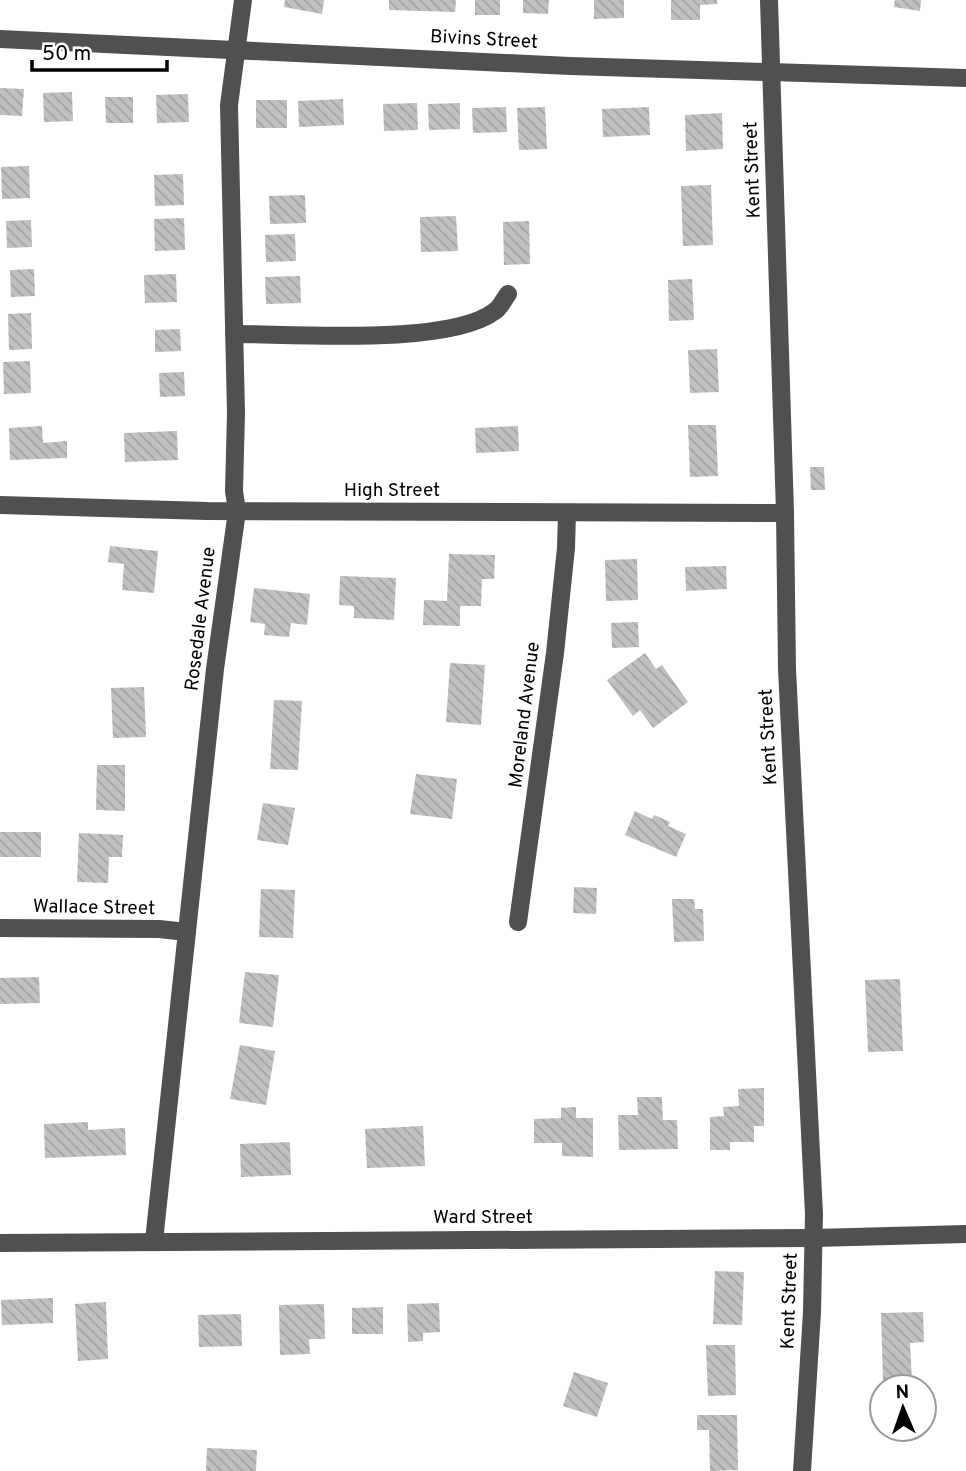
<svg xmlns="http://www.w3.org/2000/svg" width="966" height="1471" font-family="Overpass,sans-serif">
<defs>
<pattern id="building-back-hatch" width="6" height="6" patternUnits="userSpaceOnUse" patternTransform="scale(1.75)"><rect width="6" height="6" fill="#c0c0c0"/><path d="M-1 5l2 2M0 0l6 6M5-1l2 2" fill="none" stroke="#a3a3a3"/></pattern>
</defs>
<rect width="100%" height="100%" fill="#fff"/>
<!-- building -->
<g fill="url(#building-back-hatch)">
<polygon points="285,0 324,0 322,14 284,7"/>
<polygon points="389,0 456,0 455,12 389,10"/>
<rect x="475" y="0" width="25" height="15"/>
<polygon points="523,0 549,0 548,14 523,13"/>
<polygon points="594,0 624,0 624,18 594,19"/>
<polygon points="671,0 717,0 717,4 700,5 700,20 671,20"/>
<polygon points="895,0 921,0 920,11 894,7"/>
<polygon points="0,88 24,89 22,116 0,115"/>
<polygon points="72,92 73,121 44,122 43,93"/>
<polygon points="188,94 189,122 157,123 156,95"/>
<polygon points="105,97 133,97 133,123 106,123"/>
<polygon points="343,99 344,125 299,127 298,101"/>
<rect x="256" y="100" width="31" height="28"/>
<polygon points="417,103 418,130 384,131 383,104"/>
<polygon points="460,103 460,129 429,130 428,104"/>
<polygon points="506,107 507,132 473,133 472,108"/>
<polygon points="545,107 547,149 519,150 517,108"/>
<polygon points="649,107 650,135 603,137 602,109"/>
<polygon points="722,113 723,149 686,151 685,115"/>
<polygon points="29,166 30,198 2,199 1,167"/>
<polygon points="183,174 184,205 155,206 154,175"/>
<polygon points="711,185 713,245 683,246 681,186"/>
<polygon points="305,195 306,223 270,224 269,196"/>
<polygon points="456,216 458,251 421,252 420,217"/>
<polygon points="184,218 185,250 155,251 154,219"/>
<polygon points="31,220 32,247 7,248 6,221"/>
<polygon points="529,221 530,264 504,265 503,222"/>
<polygon points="295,234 296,261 266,262 265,235"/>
<polygon points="34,269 35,296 11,297 10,270"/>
<polygon points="176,274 177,302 145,303 144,275"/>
<polygon points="300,276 301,303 266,304 265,277"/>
<polygon points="692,279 694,320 669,321 668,280"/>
<polygon points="31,313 32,349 9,350 8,314"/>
<polygon points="180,329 181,351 155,352 155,330"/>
<polygon points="717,349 719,392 690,393 688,350"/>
<polygon points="30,361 31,393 4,394 3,362"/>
<polygon points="184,372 185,396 160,397 159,373"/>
<polygon points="688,425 716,425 718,476 690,477"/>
<polygon points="42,426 43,443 67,441 67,458 10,460 9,428"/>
<polygon points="518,426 519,451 476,453 475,428"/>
<polygon points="177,431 178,460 125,462 124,433"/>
<polygon points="810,467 824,467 825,490 811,490"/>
<polygon points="110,546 158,551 154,593 122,590 124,564 108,562"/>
<polygon points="449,554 495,555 494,579 482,579 481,606 460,606 460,626 423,625 424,600 447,601"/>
<polygon points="637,559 638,600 606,601 605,560"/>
<polygon points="726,566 727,589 686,591 685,567"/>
<polygon points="340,576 396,578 394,620 354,618 354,606 339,605"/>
<polygon points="254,588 310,594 307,625 291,623 289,637 264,635 265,624 250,622"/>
<polygon points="638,622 639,647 612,648 611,623"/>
<polygon points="645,653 656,669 662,665 688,702 653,728 640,710 633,716 607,680"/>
<polygon points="450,663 485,665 481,725 446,722"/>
<polygon points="144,687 146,737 113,738 111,688"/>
<polygon points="274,700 302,701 298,770 270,769"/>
<polygon points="97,765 125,765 125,811 96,810"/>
<polygon points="416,774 457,779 452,819 410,814"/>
<polygon points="263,803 295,808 288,845 257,840"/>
<polygon points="635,811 652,819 654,815 670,822 668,826 686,834 676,857 625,835"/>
<rect x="0" y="832" width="41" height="25"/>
<polygon points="79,833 123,835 122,857 109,857 108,883 77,882"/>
<polygon points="574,887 597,888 596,914 573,913"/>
<polygon points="261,889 295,890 293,938 259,937"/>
<polygon points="672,899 694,899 695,909 703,909 704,941 674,942"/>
<polygon points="245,972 279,975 273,1027 239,1023"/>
<polygon points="39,977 40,1003 0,1004 0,978"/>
<polygon points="900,979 903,1051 868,1052 865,980"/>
<polygon points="240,1045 275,1051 266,1105 230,1099"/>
<polygon points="764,1088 764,1126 754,1126 754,1142 730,1142 730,1150 710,1150 710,1117 724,1116 723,1107 739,1106 738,1089"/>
<polygon points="637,1097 662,1097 663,1120 677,1120 678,1149 619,1150 618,1115 638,1115"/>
<polygon points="576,1107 576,1118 593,1118 593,1157 562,1156 562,1143 534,1143 534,1119 561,1118 561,1108"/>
<polygon points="88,1122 88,1130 125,1128 126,1155 45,1158 44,1124"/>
<polygon points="423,1126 425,1166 367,1168 365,1129"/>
<polygon points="290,1142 291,1175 241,1177 240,1144"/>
<polygon points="715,1271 744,1272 742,1325 713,1324"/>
<polygon points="53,1298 53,1323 2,1325 1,1300"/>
<polygon points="106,1302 108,1359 78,1361 75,1304"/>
<polygon points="439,1303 440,1332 423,1333 423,1341 408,1342 407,1304"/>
<polygon points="324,1304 325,1339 309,1339 310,1354 280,1355 279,1305"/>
<polygon points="383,1307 383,1334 352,1334 352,1308"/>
<polygon points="923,1312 924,1342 910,1343 912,1381 883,1382 881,1313"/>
<polygon points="241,1314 242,1346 199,1347 198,1315"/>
<polygon points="706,1345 735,1345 736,1395 708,1396"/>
<polygon points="574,1372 608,1383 597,1417 563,1406"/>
<polygon points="697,1415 737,1415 738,1470 710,1471 709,1430 697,1430"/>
<polygon points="207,1448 257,1450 256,1471 206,1471"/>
</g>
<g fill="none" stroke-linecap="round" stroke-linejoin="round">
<!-- minor -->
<g stroke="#505050" stroke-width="18">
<polyline points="769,0 785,513 787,669 814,1214 812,1312 802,1471"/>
<polyline points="0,39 570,66 966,78"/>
<path d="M 234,334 C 294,334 450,346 495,311 C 500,308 504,299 508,294"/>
<polyline points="0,505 207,511 785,513"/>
<polyline points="518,922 555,653 566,548 567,513"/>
<polyline points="0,928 159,929 187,932"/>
<polyline points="154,1241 215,669 237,511 234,491 236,413 229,105 243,0"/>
<polyline points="0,1243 814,1238 966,1234"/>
</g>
</g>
<g text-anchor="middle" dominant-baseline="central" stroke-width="5" stroke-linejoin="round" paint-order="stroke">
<!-- street labels -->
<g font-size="19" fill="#000" stroke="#fff">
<text transform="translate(484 40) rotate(3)">Bivins Street</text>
<text transform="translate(753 170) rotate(-92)">Kent Street</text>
<text x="392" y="491">High Street</text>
<text transform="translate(201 619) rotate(-83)">Rosedale Avenue</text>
<text transform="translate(525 715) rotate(-83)">Moreland Avenue</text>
<text transform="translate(769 737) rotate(-93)">Kent Street</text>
<text transform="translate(94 908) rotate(1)">Wallace Street</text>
<text x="483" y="1218">Ward Street</text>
<text transform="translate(790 1301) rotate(-88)">Kent Street</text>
</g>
</g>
<!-- north arrow -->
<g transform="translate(903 1408) rotate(358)"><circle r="33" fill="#ffffff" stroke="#999999" stroke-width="2"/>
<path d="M0-5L12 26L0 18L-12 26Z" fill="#000000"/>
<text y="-10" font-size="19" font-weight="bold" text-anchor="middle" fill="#000000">N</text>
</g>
<!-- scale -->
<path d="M32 60v10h135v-10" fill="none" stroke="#000000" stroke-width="3.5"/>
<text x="42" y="60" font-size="21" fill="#000000" stroke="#ffffff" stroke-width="5" paint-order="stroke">50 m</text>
</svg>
